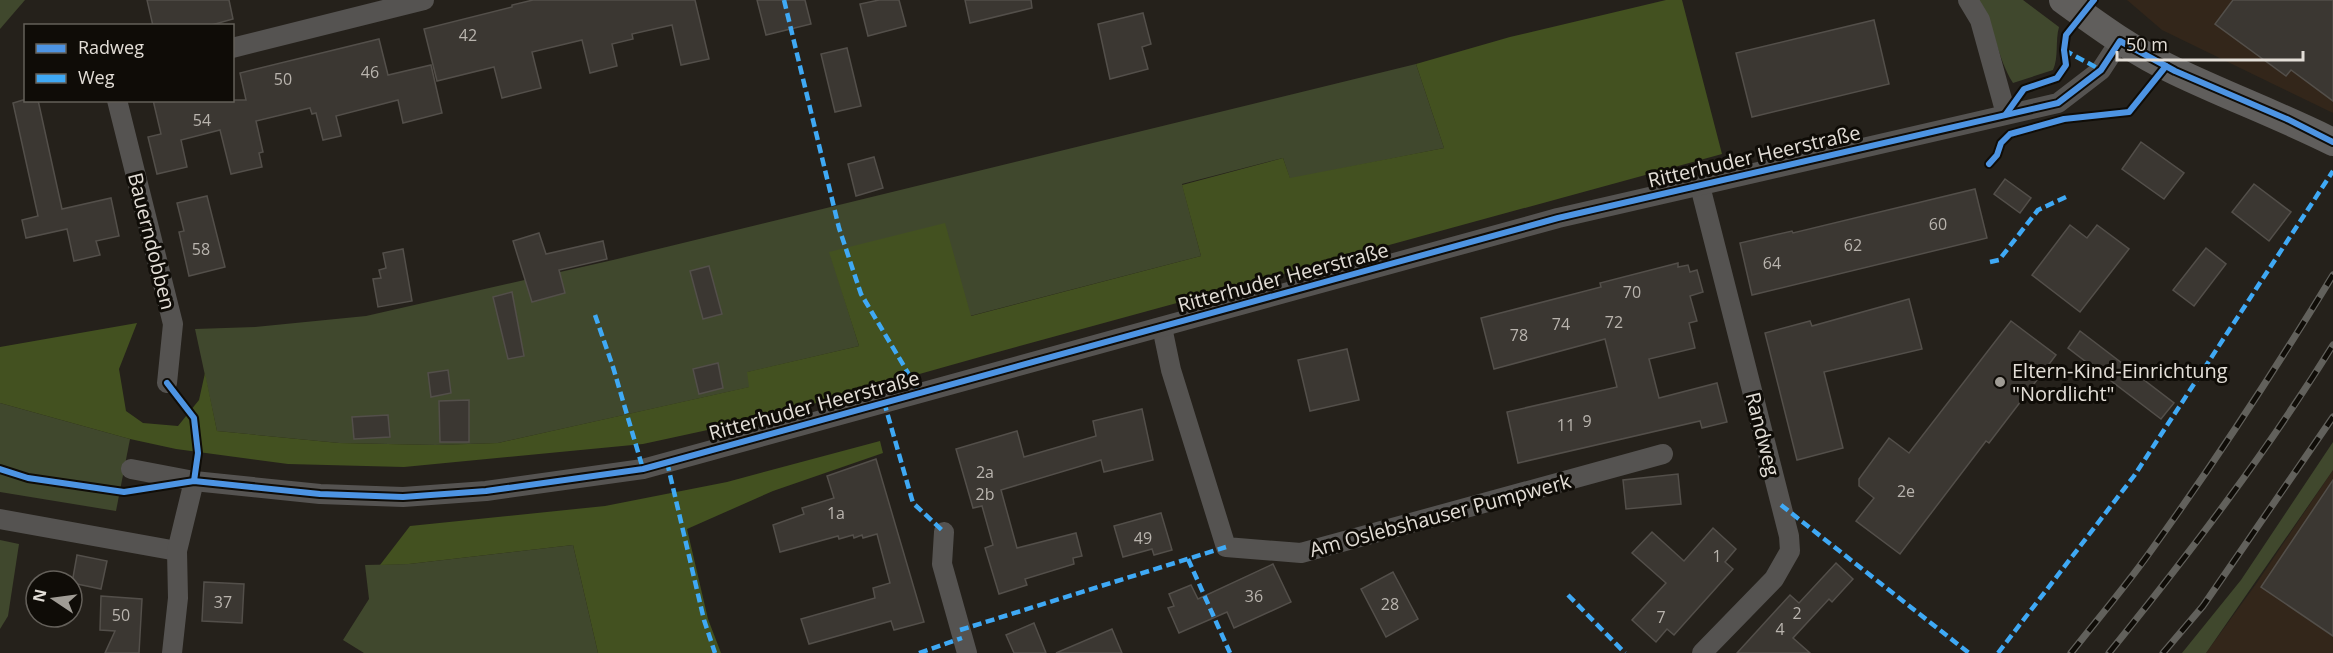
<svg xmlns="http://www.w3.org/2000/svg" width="2333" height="653" font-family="'Open Sans',sans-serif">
<rect width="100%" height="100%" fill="#25211b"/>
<!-- commercial -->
<g fill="#33261a">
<polygon points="2127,0 2333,0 2333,113 2162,30"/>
<polygon points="2333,470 2333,653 2206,653 2256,584"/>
</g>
<!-- green -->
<g fill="#40482d">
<polygon points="0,0 25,0 0,29"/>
<path d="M 1978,0 L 2023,0 L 2059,27 C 2055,41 2059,57 2053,70 L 2013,83 C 1997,58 1995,26 1978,0 Z"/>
<polygon points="1416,64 1444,148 1290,179 1283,158 1182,184 1201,256 970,316 830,252 859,346 748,372 750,387 498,443 436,445 339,443 217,431 195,329 255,327 366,316 613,260"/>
<polygon points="0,403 130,439 116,511 0,492"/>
<polygon points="2333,442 2333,470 2206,653 2182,653 2241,580"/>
<polygon points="0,540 19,544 8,616 0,629"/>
<polygon points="573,545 598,653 364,653 343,640 369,599 365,565 409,564"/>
</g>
<!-- forest -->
<g fill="#435120">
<polygon points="1666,0 1682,0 1722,154 987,355 763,418 643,444 404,467 288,464 176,449 130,439 0,403 0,347 137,323 119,369 126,411 143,423 178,426 199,400 205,373 217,431 339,443 436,445 498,443 749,387 747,372 859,346 829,252 945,223 971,316 1201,256 1182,185 1283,158 1290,178 1444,148 1416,64 1510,37"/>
<polygon points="880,441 883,453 773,491 687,529 708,619 721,653 598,653 573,545 409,564 380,565 410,526 605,506 727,482"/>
</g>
<!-- building -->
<g fill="#3b3732" stroke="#534f4a" stroke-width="1.5">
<polygon points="147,0 229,0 233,19 208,26 153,26"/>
<polygon points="533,0 695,0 709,59 681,65 672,25 632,34 633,39 612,44 617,66 590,73 582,40 532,52 541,88 502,98 494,67 437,81 424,29 512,7 512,5"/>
<polygon points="757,0 805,0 811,24 766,35"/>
<polygon points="879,0 899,0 906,26 868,36 860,4"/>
<polygon points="965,0 1031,0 1032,8 970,23"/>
<polygon points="2233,0 2333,0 2333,101 2291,70 2286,76 2215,24"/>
<polygon points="1143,13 1151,44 1142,47 1148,69 1110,79 1098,24"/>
<polygon points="1874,20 1889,84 1752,117 1736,53"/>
<polygon points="379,39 388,75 431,65 442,113 403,123 398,100 336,116 341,136 323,140 316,113 312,114 310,108 256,121 263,152 259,153 262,167 231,174 220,130 181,140 187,167 157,174 148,137 161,134 153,100 246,100 240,73"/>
<polygon points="847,48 861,106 835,112 821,54"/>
<polygon points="23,100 38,100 62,209 111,198 119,236 96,241 100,255 74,261 67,229 26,238 22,220 38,216 13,103"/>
<polygon points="2141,142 2184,173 2164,199 2122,169"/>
<polygon points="874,157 883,188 856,196 848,164"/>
<polygon points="2005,179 2031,198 2020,213 1994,194"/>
<polygon points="2254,184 2291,212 2269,241 2232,212"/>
<polygon points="1975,189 1987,238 1752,295 1740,243 1792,231 1793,233"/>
<polygon points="207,196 225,267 189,276 179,232 184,231 177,203"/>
<polygon points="2070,225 2087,238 2097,225 2129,249 2080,312 2032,275"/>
<polygon points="539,233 546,254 603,241 607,259 559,270 565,293 532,302 513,241"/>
<polygon points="2206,248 2226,264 2194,306 2173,290"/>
<polygon points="403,249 412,301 378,307 373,279 381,278 379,270 386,268 383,253"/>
<polygon points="1678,263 1678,267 1688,265 1690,272 1697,270 1703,292 1690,296 1697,321 1689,323 1695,348 1649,359 1659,398 1717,383 1727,422 1702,428 1700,421 1518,463 1507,412 1617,387 1605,339 1494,369 1481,318 1601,287 1600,283"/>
<polygon points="709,266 722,314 703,319 690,271"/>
<polygon points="512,292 524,356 508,359 493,297"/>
<polygon points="1909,299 1922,349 1824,372 1843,448 1797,460 1765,333 1810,321 1812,326"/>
<polygon points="2011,321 2056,355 1989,443 1986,441 1900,554 1856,521 1874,498 1859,486 1859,479 1889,438 1909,453"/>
<polygon points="2080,331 2174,403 2161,419 2068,348"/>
<polygon points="1347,349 1359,400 1310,411 1298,360"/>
<polygon points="718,363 723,388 699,394 693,369"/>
<polygon points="448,370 451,393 431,397 428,373"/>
<polygon points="469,400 469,442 440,442 439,401"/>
<polygon points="1142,409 1153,460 1104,472 1101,460 1001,490 1017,548 1076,533 1082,556 1073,558 1074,564 1025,579 1027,585 999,594 985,548 993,545 982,506 973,508 956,449 1017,431 1024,457 1096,436 1093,421"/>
<polygon points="388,415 390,437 354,439 352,417"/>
<polygon points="876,459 924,622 894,630 891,621 809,644 801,619 875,598 873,588 890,583 877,534 863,538 862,535 854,538 853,535 839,539 838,536 780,552 773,525 804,514 802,508 834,498 827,476"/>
<polygon points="1678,474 1681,504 1626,509 1623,480"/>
<polygon points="2333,480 2333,636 2261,587"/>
<polygon points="1161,513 1172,550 1154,555 1152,549 1123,557 1114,526"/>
<polygon points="1713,528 1736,549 1725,562 1733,569 1674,635 1667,629 1656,642 1632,620 1666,583 1632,553 1652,532 1684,561"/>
<polygon points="77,555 107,561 101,589 72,583"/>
<polygon points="1836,563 1853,579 1832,602 1829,599 1793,638 1810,653 1737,653 1790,595 1799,603"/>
<polygon points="1273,564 1291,602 1234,628 1227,612 1179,633 1168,608 1174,606 1169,594 1191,585 1198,599"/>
<polygon points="1393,572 1418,619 1386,637 1361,589"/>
<polygon points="204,582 244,584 242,623 202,621"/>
<polygon points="101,596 142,599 139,653 105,653 115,631 100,630"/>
<polygon points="1034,623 1046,653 1014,653 1006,635"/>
<polygon points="1112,629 1122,653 1056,653"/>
</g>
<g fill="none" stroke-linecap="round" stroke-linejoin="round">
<!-- street -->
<g stroke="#555351" stroke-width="20">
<polyline points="1968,0 1980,20 2006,114"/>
<polyline points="232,48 424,0"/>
<polyline points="117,100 173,324 167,383"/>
<polyline points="1700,186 1789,536 1790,551 1774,579 1702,653"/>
<polyline points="1162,327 1171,370 1226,547 1301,553 1663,454"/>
<polyline points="131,469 194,481 320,494 403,497 486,491 643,469 1558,218 2058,103 2101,70 2120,41"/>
<polyline points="0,519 177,551"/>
<polyline points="944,532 942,564 967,653"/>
<polyline points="172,653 178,598 177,551 194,481"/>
</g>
<!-- secondary -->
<path stroke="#605e5c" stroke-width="28" d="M 2063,0 C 2099,26 2134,52 2175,71 C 2227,96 2281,116 2333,142"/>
<defs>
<g id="rail">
<path d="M 2071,653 C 2097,620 2125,587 2150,552 C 2215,462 2275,370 2333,275"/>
<path d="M 2109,653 C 2189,554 2266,453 2333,345"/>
<polyline points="2163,653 2203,606 2333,417"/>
</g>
</defs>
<!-- rail casing -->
<use href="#rail" stroke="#62615c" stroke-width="7"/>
<!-- rail -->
<use href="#rail" stroke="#0f0c07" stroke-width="4.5" stroke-dasharray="14" stroke-linecap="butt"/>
<!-- quiet -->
<g stroke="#3fa9f5" stroke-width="4.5" stroke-dasharray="9 4.5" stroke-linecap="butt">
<polyline points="784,0 839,228 861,294 920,393"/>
<polyline points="2064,50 2101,70"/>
<polyline points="1990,262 1999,260 2038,210 2068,196"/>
<polyline points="595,315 613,367 643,469"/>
<polyline points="884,402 913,503 944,532"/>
<polyline points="667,462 704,620 715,653"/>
<polyline points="1781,505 1969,653"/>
<polyline points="1188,559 1230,653"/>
<polyline points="1568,595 1625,653"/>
<polyline points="960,630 1226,547"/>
<polyline points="919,653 962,638"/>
<polyline points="1998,653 2134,476 2333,171"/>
</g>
<defs>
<g id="cycleway">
<polyline points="2006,114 2024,89 2057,78 2066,65 2064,50 2066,35 2094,0"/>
<polyline points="1989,164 1997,155 2001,143 2010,134 2064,119 2129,112 2166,66"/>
<polyline points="167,383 194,418 198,453 194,481"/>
<polyline points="0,469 28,478 124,492 194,481 320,494 403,497 486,491 643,469 1558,218 2058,103 2101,70 2120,41 2175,71 2287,119 2333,142"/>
</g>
</defs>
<!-- cycleway casing -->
<use href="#cycleway" stroke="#0f0c07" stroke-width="10"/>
<!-- cycleway -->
<use href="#cycleway" stroke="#4d94e3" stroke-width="6"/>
</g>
<!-- markers -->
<circle fill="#a09c95" stroke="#0f0c07" stroke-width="2" cx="2000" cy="382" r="6"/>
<g text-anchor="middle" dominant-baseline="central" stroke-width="6" stroke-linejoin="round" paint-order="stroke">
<!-- number labels -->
<g font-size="16" fill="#b9b4ae">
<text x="468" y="35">42</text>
<text x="370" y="72">46</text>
<text x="283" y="79">50</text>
<text x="202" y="120">54</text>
<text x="1938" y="224">60</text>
<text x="1853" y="245">62</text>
<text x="201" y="249">58</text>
<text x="1772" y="263">64</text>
<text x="1632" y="292">70</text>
<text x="1614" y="322">72</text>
<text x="1561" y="324">74</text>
<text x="1519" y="335">78</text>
<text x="1587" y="421">9</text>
<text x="1566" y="425">11</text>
<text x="985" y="472">2a</text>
<text x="1906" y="491">2e</text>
<text x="985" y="494">2b</text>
<text x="836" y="513">1a</text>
<text x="1143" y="538">49</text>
<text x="1717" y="556">1</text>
<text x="1254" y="596">36</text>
<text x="223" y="602">37</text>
<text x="1390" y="604">28</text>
<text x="1797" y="613">2</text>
<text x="121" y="615">50</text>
<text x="1661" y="617">7</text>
<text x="1780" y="629">4</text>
</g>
<!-- street labels -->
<g font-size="20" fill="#e3ded7" stroke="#0f0c07">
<text transform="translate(1754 156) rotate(-13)">Ritterhuder Heerstraße</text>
<text transform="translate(152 241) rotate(76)">Bauerndobben</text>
<text transform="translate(1283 277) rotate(-15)">Ritterhuder Heerstraße</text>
<text transform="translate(814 405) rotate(-15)">Ritterhuder Heerstraße</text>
<text transform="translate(1763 434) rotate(76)">Randweg</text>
<text transform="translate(1440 515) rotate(-15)">Am Oslebshauser Pumpwerk</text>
</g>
<!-- poi labels -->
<g font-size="20" fill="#e3ded7" stroke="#0f0c07" text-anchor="start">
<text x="2012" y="370">Eltern-Kind-Einrichtung<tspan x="2012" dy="23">"Nordlicht"</tspan></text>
</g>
</g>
<!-- legend -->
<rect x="24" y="24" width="210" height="78" fill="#0f0c07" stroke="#64605a" stroke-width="1.5"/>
<rect x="36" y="44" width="30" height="9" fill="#4d94e3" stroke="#64605a" stroke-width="1.5"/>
<text x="78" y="54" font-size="18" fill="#e3ded7">Radweg</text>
<rect x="36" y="74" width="30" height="9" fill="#3fa9f5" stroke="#64605a" stroke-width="1.5"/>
<text x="78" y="84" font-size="18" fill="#e3ded7">Weg</text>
<!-- north arrow -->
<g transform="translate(54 599) rotate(283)"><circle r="28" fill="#0f0c07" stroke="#64605a" stroke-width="1.5"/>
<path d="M0-4.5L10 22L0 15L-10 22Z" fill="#a09c95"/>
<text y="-9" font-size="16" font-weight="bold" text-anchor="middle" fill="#e3ded7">N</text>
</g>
<!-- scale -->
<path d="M2117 51v9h186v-9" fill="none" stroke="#e3ded7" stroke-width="3"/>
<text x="2126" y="51" font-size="18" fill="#e3ded7" stroke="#0f0c07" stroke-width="4.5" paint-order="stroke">50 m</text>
</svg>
